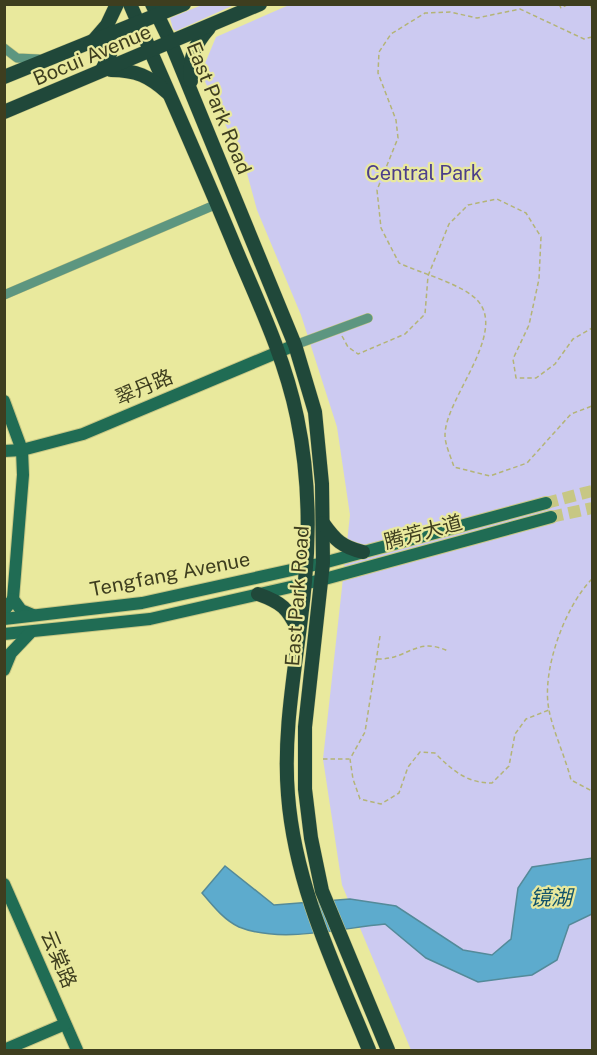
<svg xmlns="http://www.w3.org/2000/svg" width="597" height="1055" font-family="'Public Sans','Noto Sans SC',sans-serif">
<rect width="100%" height="100%" fill="#e9e99d"/>
<!-- green -->
<g fill="#cccaf1">
<polygon points="202,5 234,5 176,31 173,29 170,18"/>
<polygon points="289,5 592,5 592,1050 411,1050 342,885 323,759 350,515 337,427 301,315 257,210 245,166 201,73 216,37"/>
</g>
<!-- water -->
<path fill="#5dabcd" stroke="#548a99" stroke-width="1.5" d="M 592,858 L 592,914 L 569,925 L 557,960 L 532,975 L 478,982 L 426,958 L 385,924 C 341,928 281,944 239,927 C 224,920 213,906 202,893 L 225,866 L 274,905 L 350,899 L 396,906 L 463,950 L 492,955 L 511,939 L 518,888 L 532,867 Z"/>
<g fill="none" stroke-linecap="round" stroke-linejoin="round">
<!-- secondary-tunnel -->
<g stroke="#c7c784" stroke-width="12" stroke-dasharray="12 6" stroke-linecap="butt">
<polyline points="546,503 592,491"/>
<polyline points="551,517 592,508"/>
</g>
<defs>
<g id="street">
<polyline points="4,48 17,58 39,59"/>
<polyline points="4,295 217,204"/>
<polyline points="295,345 368,318"/>
</g>
<g id="secondary">
<polyline points="4,401 22,450 23,475 13,599"/>
<polyline points="4,451 22,450 83,434 295,345"/>
<polyline points="4,611 13,599 21,610 33,615"/>
<polyline points="4,619 142,603 323,563 546,503"/>
<polyline points="4,634 150,619 321,580 551,517"/>
<polyline points="4,670 11,653 30,633"/>
<polyline points="4,884 77,1050"/>
<polyline points="4,1050 65,1024"/>
</g>
<g id="primary">
<path d="M 130,4 C 166,87 203,169 237,252 C 260,306 285,359 297,417 C 308,470 310,528 305,581 C 299,652 282,724 288,795 C 295,886 335,967 369,1050"/>
<polyline points="152,4 171,43 295,345 315,412 322,484 323,563 305,727 305,789 311,838 322,891 388,1050"/>
<polyline points="94,40 107,25 117,4"/>
<polyline points="91,44 102,45 110,54 102,70"/>
<path d="M 111,70 C 136,70 149,76 168,93"/>
<polyline points="4,77 184,4"/>
<path d="M 191,81 C 189,58 194,45 209,28"/>
<polyline points="4,112 260,4"/>
<path d="M 323,523 C 335,540 342,547 363,552"/>
<path d="M 258,594 C 283,603 287,608 299,631"/>
</g>
</defs>
<!-- street casing -->
<use href="#street" stroke="#c7c784" stroke-width="10"/>
<!-- secondary casing -->
<use href="#secondary" stroke="#c7c784" stroke-width="14"/>
<!-- primary casing -->
<use href="#primary" stroke="#c7c784" stroke-width="15"/>
<!-- path -->
<g stroke="#b4b476" stroke-width="1.5" stroke-dasharray="4.5 3" stroke-linecap="butt">
<polyline points="559,4 561,8 569,4"/>
<polyline points="590,4 592,10"/>
<path d="M 592,37 L 584,39 L 520,9 L 477,18 L 450,12 L 425,13 L 391,34 L 379,52 L 378,73 L 396,120 L 398,138 L 377,190 L 381,228 L 399,263 C 420,273 463,284 478,301 C 507,334 445,399 445,435 C 445,445 451,457 454,467 L 490,476 L 527,463 L 571,414 L 592,406"/>
<polyline points="342,336 348,347 358,354 405,334 425,314 428,276 449,224 468,205 497,199 526,213 541,237 539,279 529,325 513,359 516,378 536,378 555,364 573,339 592,328"/>
<path d="M 592,579 C 565,606 541,671 549,710 C 553,731 566,759 571,780 L 592,791"/>
<path d="M 380,636 L 365,732 L 350,759 L 353,779 L 360,799 L 381,804 L 399,793 L 408,767 L 420,752 L 435,753 C 453,771 467,783 492,783 L 509,766 L 515,734 L 526,719 L 549,710"/>
<path d="M 377,659 C 408,660 416,636 448,651"/>
<polyline points="323,759 349,759"/>
</g>
<!-- street -->
<use href="#street" stroke="#5d9680" stroke-width="9"/>
<!-- secondary -->
<use href="#secondary" stroke="#206c54" stroke-width="12"/>
<!-- primary -->
<use href="#primary" stroke="#20483a" stroke-width="14"/>
</g>
<g text-anchor="middle" dominant-baseline="central" stroke-width="4.5" stroke-linejoin="round" paint-order="stroke">
<!-- street labels -->
<g font-size="20" fill="#3e3e1f" stroke="#e9e99d">
<text transform="translate(92 55) rotate(-23)">Bocui Avenue</text>
<text transform="translate(219 108) rotate(68)">East Park Road</text>
<text transform="translate(144 387) rotate(-23)">翠丹路</text>
<text transform="translate(423 532) rotate(-15)">腾芳大道</text>
<text transform="translate(170 574) rotate(-11)">Tengfang Avenue</text>
<text transform="translate(297 596) rotate(-86)">East Park Road</text>
<text transform="translate(59 959) rotate(67)">云棠路</text>
</g>
<!-- park labels -->
<g font-size="20" fill="#4c3e8a" stroke="#e9e99d">
<text x="424" y="173">Central Park</text>
</g>
<!-- water labels -->
<g font-size="21" font-style="italic" fill="#11526a" stroke="#e9e99d">
<text x="551" y="897">镜湖</text>
</g>
</g>
<!-- border -->
<rect width="597" height="1055" fill="none" stroke="#3e3e1f" stroke-width="12"/>
</svg>
